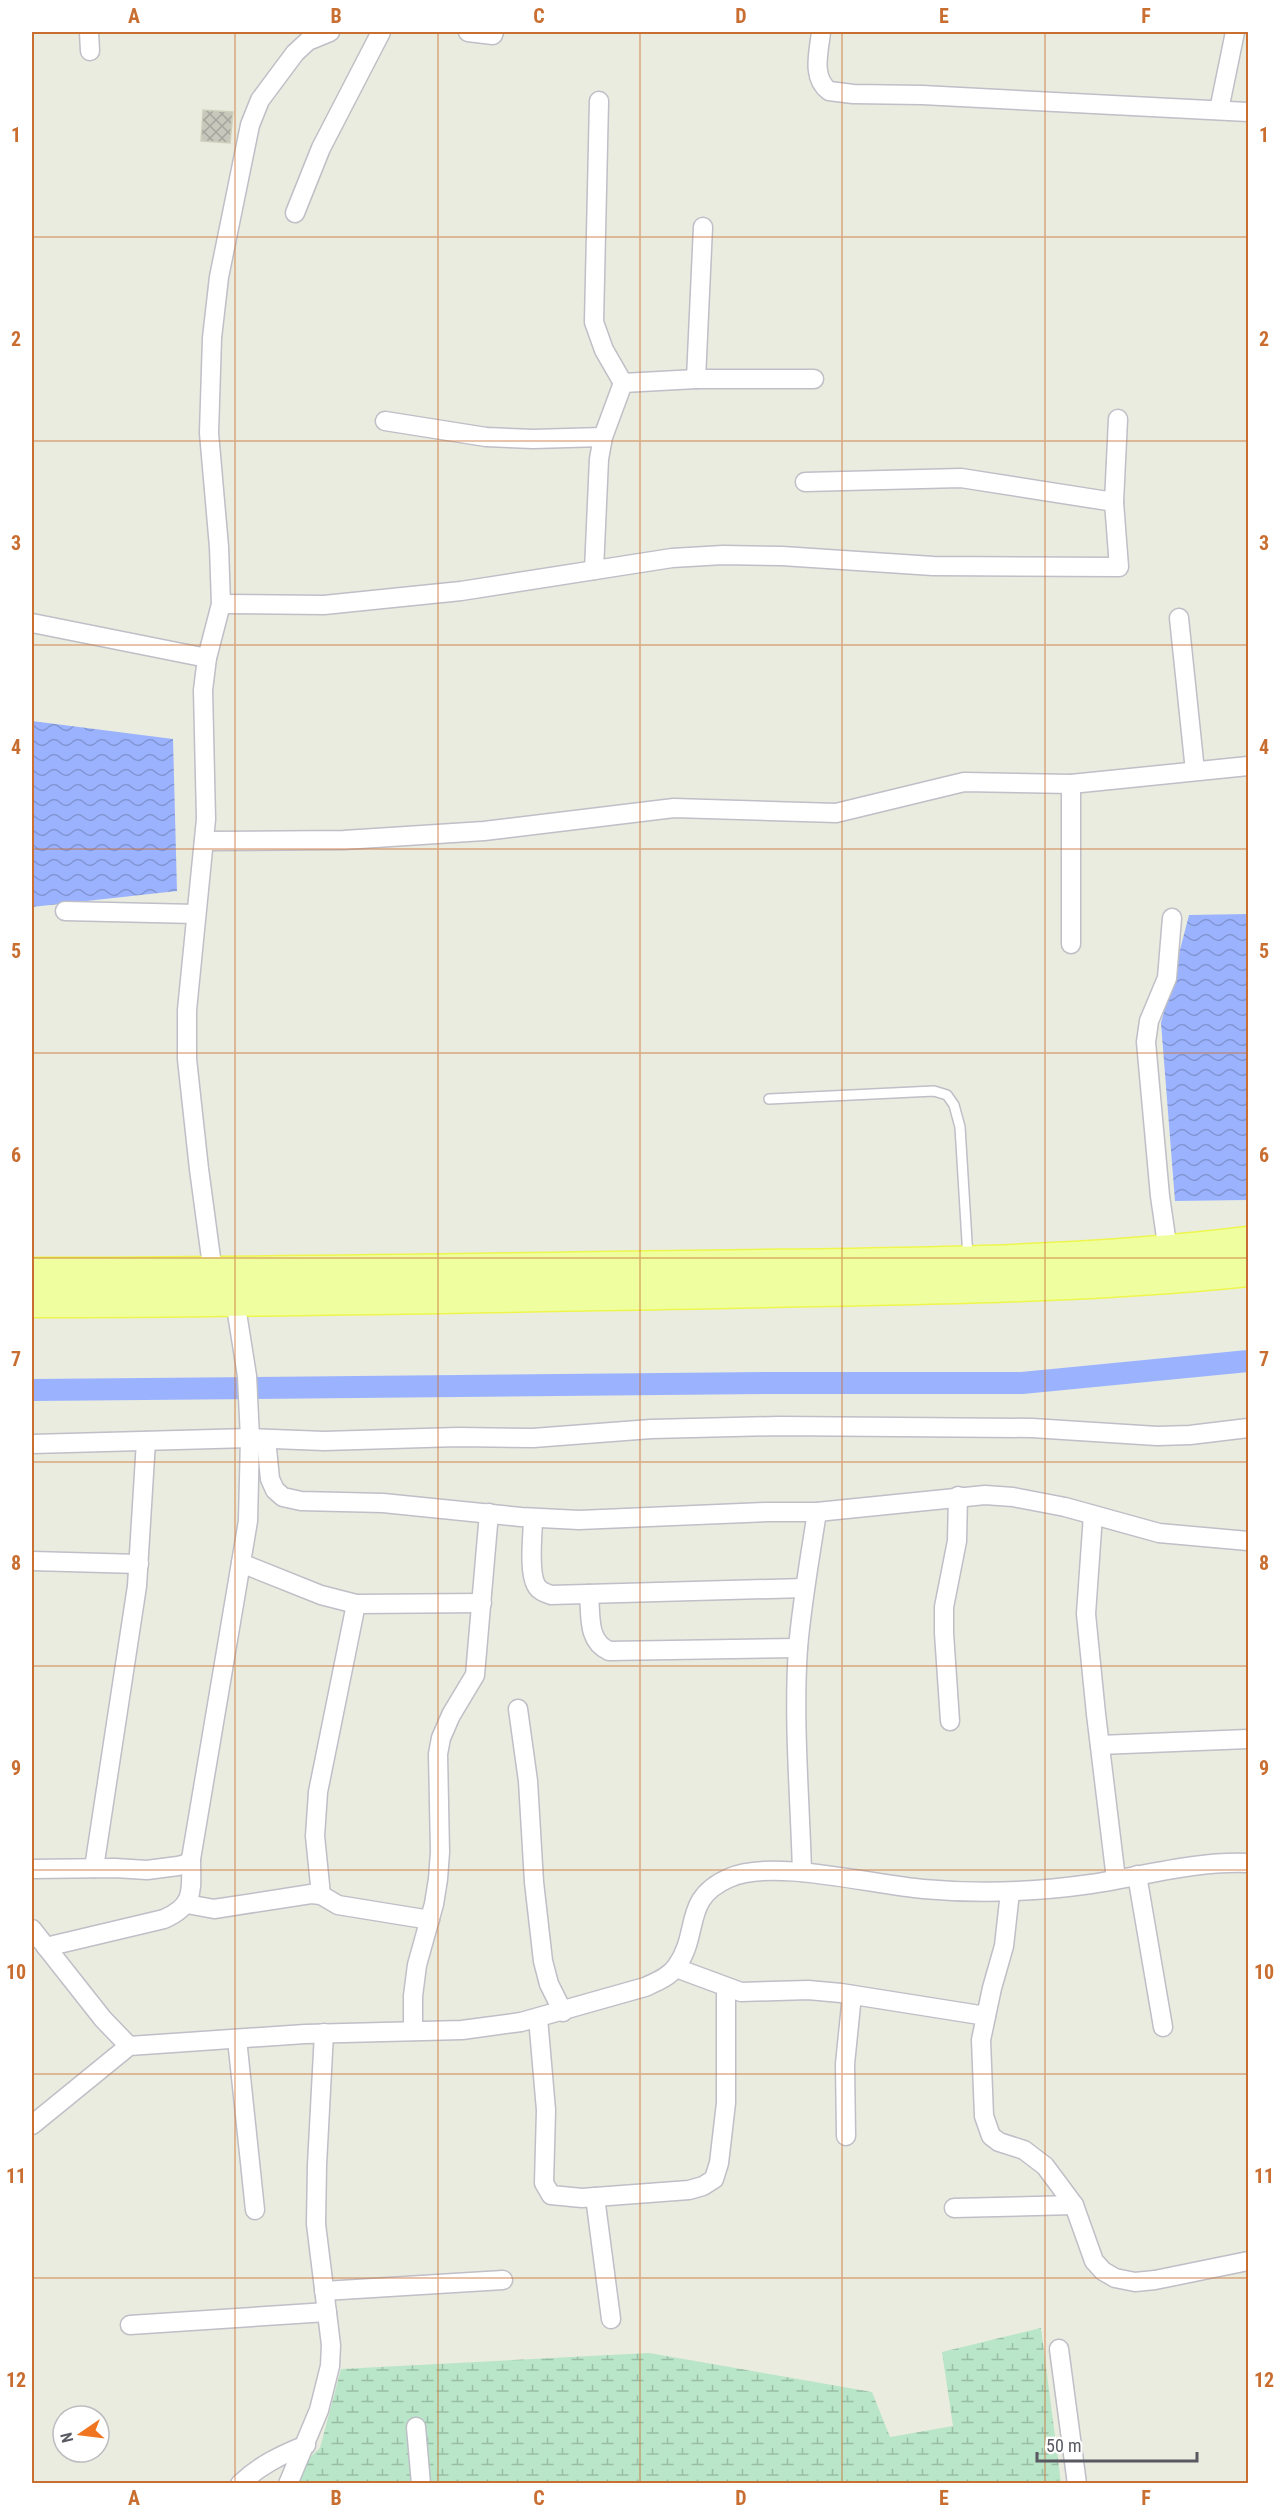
<svg xmlns="http://www.w3.org/2000/svg" width="1280" height="2515" font-family="'Roboto Condensed',sans-serif">
<defs>
<pattern id="wetland-marsh" width="20" height="14" patternUnits="userSpaceOnUse" patternTransform="scale(1.5)"><rect width="20" height="14" fill="#b9e5c8"/><path d="M1 5h8M5 5V1M11 12h8M15 12V8" fill="none" stroke="#99bda6"/></pattern>
<pattern id="water-waves" width="16" height="10" patternUnits="userSpaceOnUse" patternTransform="scale(1.5)"><rect width="16" height="10" fill="#9bb3ff"/><path d="M0 5q4-4 8 0t8 0" fill="none" stroke="#8195d2"/></pattern>
<pattern id="building-cross-hatch" width="8" height="8" patternUnits="userSpaceOnUse" patternTransform="scale(1.5)"><rect width="8" height="8" fill="#c7c7bc"/><path d="M0 0l8 8M0 8l8-8" fill="none" stroke="#a4a59c"/></pattern>
</defs>
<rect width="100%" height="100%" fill="#eaecdf"/>
<!-- wetland -->
<polygon fill="url(#wetland-marsh)" points="1041,2328 1061,2483 280,2484 320,2448 341,2369 649,2353 872,2392 890,2437 953,2426 942,2352"/>
<!-- water -->
<g fill="url(#water-waves)">
<polygon points="32,721 173,739 177,891 32,907"/>
<polygon points="1248,914 1248,1200 1175,1201 1161,1023 1189,915"/>
</g>
<g fill="none" stroke-linecap="round" stroke-linejoin="round">
<!-- canal -->
<polyline stroke="#9bb3ff" stroke-width="22" points="32,1390 775,1383 1022,1383 1248,1361"/>
</g>
<!-- building -->
<polygon fill="url(#building-cross-hatch)" stroke="#d0d1bd" stroke-width="1.5" points="203,110 233,112 230,143 201,141"/>
<g fill="none" stroke-linecap="round" stroke-linejoin="round">
<defs>
<polyline id="service" points="769,1099 934,1091 947,1095 954,1105 960,1127 968,1258"/>
<g id="minor">
<polyline points="89,32 90,51"/>
<polyline points="468,32 493,35 494,32"/>
<path d="M 821,32 C 819,52 811,77 829,91 L 853,94 L 922,95 L 1248,112"/>
<polyline points="599,101 594,322 604,350 623,383"/>
<polyline points="1219,110 1235,32"/>
<polyline points="295,213 321,148 381,32"/>
<polyline points="696,379 703,227"/>
<polyline points="385,421 486,437 533,439 603,437"/>
<polyline points="805,482 961,478 1114,502 1118,419"/>
<polyline points="594,570 599,459 603,437 623,383 696,379 814,379"/>
<polyline points="221,604 324,605 461,591 672,558 723,555 782,556 933,566 1119,567 1114,502"/>
<polyline points="1179,618 1195,771"/>
<polyline points="32,623 207,658"/>
<polyline points="204,841 344,840 484,831 674,808 836,813 964,782 1071,784 1248,766"/>
<polyline points="65,911 196,914"/>
<polyline points="1071,944 1071,784"/>
<polyline points="1168,1251 1160,1196 1146,1042 1149,1021 1167,978 1172,918"/>
<polyline points="213,1273 199,1169 187,1059 187,1010 206,819 203,690 207,658 221,604 219,547 209,433 212,338 219,277 250,125 260,100 295,53 308,41 330,32"/>
<path d="M 266,1439 L 270,1479 L 275,1490 L 283,1497 L 301,1501 L 383,1503 L 521,1517 L 579,1520 L 767,1512 L 817,1512 C 810,1557 802,1602 798,1648 C 793,1722 800,1798 802,1872"/>
<polyline points="32,1444 250,1438 324,1441 458,1437 533,1438 651,1429 778,1426 1032,1428 1157,1436 1190,1435 1248,1428"/>
<polyline points="817,1512 985,1495 1013,1497 1065,1507 1159,1533 1248,1541"/>
<polyline points="1093,1515 1086,1614 1096,1714 1116,1879"/>
<path d="M 533,1518 C 533,1535 528,1570 536,1585 C 539,1591 545,1593 551,1595 L 804,1588"/>
<polyline points="32,1561 139,1564"/>
<polyline points="241,1563 321,1595 356,1604 482,1603"/>
<path d="M 589,1594 C 591,1616 587,1641 609,1651 L 798,1648"/>
<polyline points="518,1709 528,1781 534,1882 543,1961 549,1984 563,2012"/>
<polyline points="950,1721 944,1633 944,1607 957,1541 958,1496"/>
<polyline points="1100,1745 1248,1739"/>
<polyline points="94,1868 137,1586 146,1441"/>
<polyline points="32,1869 115,1868 147,1870 178,1866 186,1864 191,1859 248,1521 250,1438 247,1376 234,1294"/>
<polyline points="1137,1875 1163,2027"/>
<polyline points="1010,1892 1004,1946 992,1988 981,2040 984,2116 991,2136 999,2142 1024,2150 1045,2166 1074,2205 1094,2261 1103,2271 1115,2278 1135,2282 1155,2280 1248,2261"/>
<polyline points="321,1895 315,1836 318,1792 356,1604"/>
<polyline points="187,1904 214,1909 311,1894 321,1895 338,1905 430,1920"/>
<polyline points="32,1929 103,2019 129,2046"/>
<path d="M 46,1947 L 164,1919 C 196,1905 191,1889 191,1859"/>
<polyline points="676,1968 741,1992 808,1990 841,1993 986,2016"/>
<polyline points="538,2018 546,2110 544,2183 551,2195 582,2198 689,2190 703,2186 714,2179 719,2163 726,2103 726,1988"/>
<polyline points="413,2031 413,1996 417,1965 434,1904 438,1879 440,1852 438,1754 441,1738 451,1715 475,1675 489,1513"/>
<polyline points="237,2039 255,2210"/>
<path d="M 32,2125 L 129,2046 L 305,2034 L 462,2030 L 521,2022 L 645,1987 C 656,1982 669,1977 676,1967 C 701,1933 681,1899 729,1878 C 772,1858 873,1885 923,1889 C 979,1894 1035,1892 1091,1884 C 1144,1876 1194,1861 1248,1863"/>
<polyline points="846,2136 845,2064 852,1995"/>
<polyline points="595,2197 611,2319"/>
<polyline points="954,2208 1074,2205"/>
<polyline points="324,2291 503,2280"/>
<polyline points="130,2325 327,2312"/>
<polyline points="1059,2349 1077,2484"/>
<polyline points="416,2427 421,2484"/>
<path d="M 240,2484 C 260,2465 281,2455 306,2445"/>
<polyline points="288,2484 319,2410 330,2366 331,2345 316,2224 317,2165 324,2033"/>
</g>
<g id="primary">
<path d="M 32,1273 C 250,1273 468,1269 686,1266 C 874,1263 1062,1265 1248,1242"/>
<path d="M 32,1302 C 260,1302 488,1297 717,1293 C 894,1289 1072,1289 1248,1271"/>
</g>
</defs>
<!-- service casing -->
<use href="#service" stroke="#bebfc7" stroke-width="12"/>
<!-- minor casing -->
<use href="#minor" stroke="#bebfc7" stroke-width="21"/>
<!-- primary casing -->
<use href="#primary" stroke="#eef64d" stroke-width="33"/>
<!-- service -->
<use href="#service" stroke="#fff" stroke-width="9"/>
<!-- minor -->
<use href="#minor" stroke="#fff" stroke-width="18"/>
<!-- primary -->
<use href="#primary" stroke="#efffa0" stroke-width="30"/>
</g>
<!-- grid -->
<path fill="none" stroke="#c96e31" stroke-width="1.5" stroke-opacity="0.55" d="M 235,32 L 235,2484M 438,32 L 438,2484M 640,32 L 640,2484M 842,32 L 842,2484M 1045,32 L 1045,2484M 32,237 L 1248,237M 32,441 L 1248,441M 32,645 L 1248,645M 32,849 L 1248,849M 32,1053 L 1248,1053M 32,1258 L 1248,1258M 32,1462 L 1248,1462M 32,1666 L 1248,1666M 32,1870 L 1248,1870M 32,2074 L 1248,2074M 32,2278 L 1248,2278"/>
<!-- border -->
<rect width="1280" height="2515" fill="none" stroke="#ffffff" stroke-width="66"/>
<!-- north arrow -->
<g transform="translate(81 2434) rotate(256)"><circle r="28" fill="#ffffff" stroke="#bcbdc0" stroke-width="1.5"/>
<path d="M0-4.5L10 22L0 15L-10 22Z" fill="#ef7521"/>
<text y="-9" font-size="16" font-weight="bold" text-anchor="middle" fill="#585961">N</text>
</g>
<!-- scale -->
<path d="M1037 2452v9h160v-9" fill="none" stroke="#585961" stroke-width="3"/>
<text x="1046" y="2452" font-size="18" fill="#585961" stroke="#ffffff" stroke-width="4.5" paint-order="stroke">50 m</text>
<rect x="33" y="33" width="1214" height="2449" fill="none" stroke="#c96e31" stroke-width="2"/>
<g font-size="20" text-anchor="middle" font-weight="bold" fill="#c96e31">
<text x="134" y="23">A</text>
<text x="336" y="23">B</text>
<text x="539" y="23">C</text>
<text x="741" y="23">D</text>
<text x="944" y="23">E</text>
<text x="1146" y="23">F</text>
<text x="16" y="142">1</text>
<text x="1264" y="142">1</text>
<text x="16" y="346">2</text>
<text x="1264" y="346">2</text>
<text x="16" y="550">3</text>
<text x="1264" y="550">3</text>
<text x="16" y="754">4</text>
<text x="1264" y="754">4</text>
<text x="16" y="958">5</text>
<text x="1264" y="958">5</text>
<text x="16" y="1162">6</text>
<text x="1264" y="1162">6</text>
<text x="16" y="1366">7</text>
<text x="1264" y="1366">7</text>
<text x="16" y="1570">8</text>
<text x="1264" y="1570">8</text>
<text x="16" y="1775">9</text>
<text x="1264" y="1775">9</text>
<text x="16" y="1979">10</text>
<text x="1264" y="1979">10</text>
<text x="16" y="2183">11</text>
<text x="1264" y="2183">11</text>
<text x="16" y="2387">12</text>
<text x="1264" y="2387">12</text>
<text x="134" y="2505">A</text>
<text x="336" y="2505">B</text>
<text x="539" y="2505">C</text>
<text x="741" y="2505">D</text>
<text x="944" y="2505">E</text>
<text x="1146" y="2505">F</text>
</g>
</svg>
